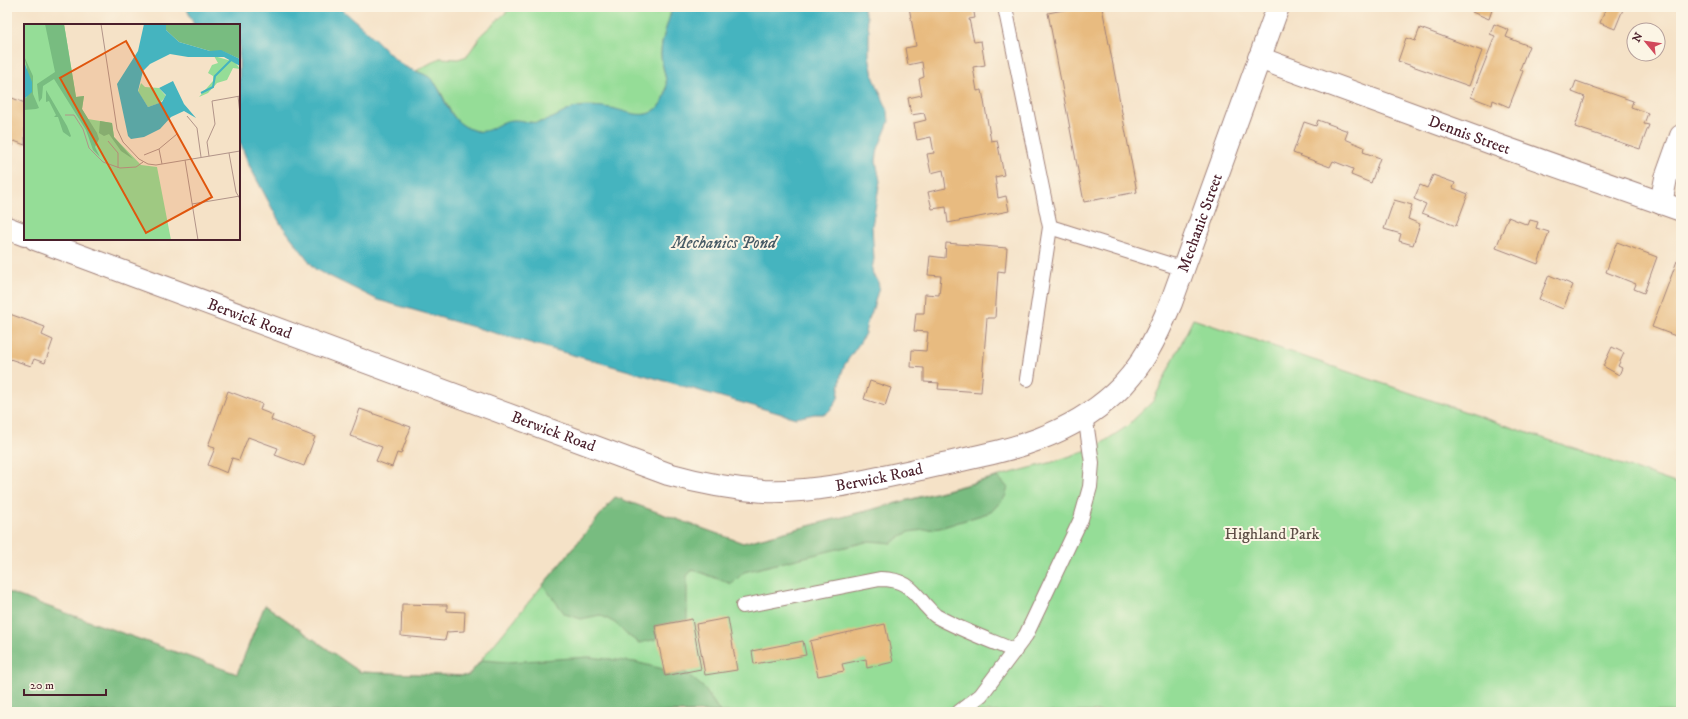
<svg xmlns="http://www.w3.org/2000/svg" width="1688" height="719" font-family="'IM FELL DW Pica',serif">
<rect width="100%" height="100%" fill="#fcf5e5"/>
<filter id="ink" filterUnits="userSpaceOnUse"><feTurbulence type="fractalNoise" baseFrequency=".025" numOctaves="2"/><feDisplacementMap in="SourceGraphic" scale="8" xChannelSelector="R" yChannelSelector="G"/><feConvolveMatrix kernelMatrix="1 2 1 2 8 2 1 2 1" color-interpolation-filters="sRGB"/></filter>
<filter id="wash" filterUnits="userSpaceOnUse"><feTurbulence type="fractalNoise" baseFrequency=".012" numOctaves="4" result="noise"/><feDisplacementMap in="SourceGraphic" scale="16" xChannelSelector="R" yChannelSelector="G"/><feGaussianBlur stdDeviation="0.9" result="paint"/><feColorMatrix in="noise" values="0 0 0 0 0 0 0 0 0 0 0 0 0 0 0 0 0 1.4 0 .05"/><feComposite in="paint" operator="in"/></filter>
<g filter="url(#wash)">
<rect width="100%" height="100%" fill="#f5e2c7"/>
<!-- green -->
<g fill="#95dd97" stroke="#707e61">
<path d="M 512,7 L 672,7 C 669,23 661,38 661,54 C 662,73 674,88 659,106 C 657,109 650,114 647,114 C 626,119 600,100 575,108 C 564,111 554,120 542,122 C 529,124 518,119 506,122 C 500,123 496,128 491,131 C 483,133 474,131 467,128 C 446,117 446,92 430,78 C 426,75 421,73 416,71 L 440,58 L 458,59 L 467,56 L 482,34 Z"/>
<polygon points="1193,319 1681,485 1681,712 7,712 7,592 237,674 265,605 360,672 468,676 615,497 743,543 1053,462 1096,447 1126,427 1153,401"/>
</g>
<!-- forest -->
<g fill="#78bc80" stroke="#616e56">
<path d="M 998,477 L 1008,488 L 1005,497 L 991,512 L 940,528 L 908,532 L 891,543 L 870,541 L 744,572 L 732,584 C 718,580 706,573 692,570 L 687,576 L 687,620 L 655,626 L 657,639 L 639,643 L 626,634 L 615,623 L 600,615 L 581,619 L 565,614 L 543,585 L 615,497 L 743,543 Z"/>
<polygon points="7,592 237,674 265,605 360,672 468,676 482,660 508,662 589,657 635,662 663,669 665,676 685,672 704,688 720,712 7,712"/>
</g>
<!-- water -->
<path fill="#45b4bf" stroke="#486a75" d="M 186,7 L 339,7 C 354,20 369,32 382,46 C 389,53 396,61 404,66 C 412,71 422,72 429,77 C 445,90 444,115 466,127 C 490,140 495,120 514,120 C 526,120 532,125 544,121 C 554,119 569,108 578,107 C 589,106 599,106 611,108 C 627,111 646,122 659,106 C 674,88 662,73 661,54 C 661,38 669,23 672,7 L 863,7 L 867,17 L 869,31 L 869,55 L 873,76 L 888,111 L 889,122 L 878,149 L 876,161 L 880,181 L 872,226 L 874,259 L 872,269 L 873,275 L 878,281 L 879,287 L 872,312 L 867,323 L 865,333 L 861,341 L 845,364 L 841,375 L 838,398 L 833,407 L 826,414 L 814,414 L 796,418 L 378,300 L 315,269 L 280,223 L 249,165 L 239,140 L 239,25 L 194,25 Z"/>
<g id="blocks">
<!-- building -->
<g fill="#e8bb80">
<polygon points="909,7 973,7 975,18 969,19 974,42 981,41 985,65 973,67 977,91 982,90 991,141 997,140 1004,175 995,177 998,198 1006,196 1009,211 948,223 946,207 932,209 928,192 946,188 943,170 931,173 927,154 934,153 931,137 917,140 914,123 926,120 924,113 911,115 908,98 922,95 919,79 924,77 922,62 908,65 905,48 916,46"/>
<polygon points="1079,7 1102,7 1137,192 1084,202 1048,13"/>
<polygon points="1474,7 1493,7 1489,19 1472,12"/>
<polygon points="1606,7 1624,7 1615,29 1600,23"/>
<polygon points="1494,24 1509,30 1506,37 1529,46 1520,69 1523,71 1509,107 1493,100 1492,105 1471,97 1495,36 1490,34"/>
<polygon points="1420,28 1482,51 1469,86 1398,61 1406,38 1415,41"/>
<polygon points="1576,81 1633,101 1631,107 1648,113 1644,124 1649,125 1640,149 1575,127 1585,97 1572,92"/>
<polygon points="7,96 25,103 25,145 14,141 12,146 7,144"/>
<polygon points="1318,120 1348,131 1345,139 1364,147 1363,152 1380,158 1371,183 1351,175 1353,169 1333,161 1330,167 1293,153 1304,122 1316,126"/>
<polygon points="1433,175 1455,183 1453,188 1468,194 1456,226 1422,213 1426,204 1414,199 1420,185 1427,188"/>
<polygon points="1394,200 1412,205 1408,219 1420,224 1413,245 1399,241 1401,234 1384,229"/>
<polygon points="1508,217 1528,225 1530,220 1538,222 1536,228 1549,232 1538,264 1496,248"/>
<polygon points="1617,242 1657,257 1644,293 1634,289 1636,284 1606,272"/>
<polygon points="946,243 1007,248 1005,272 998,271 995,318 987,318 981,392 938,389 939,383 924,382 924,368 911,367 912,350 926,351 928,332 914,331 916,313 924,313 925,294 939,295 941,276 928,275 930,256 945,258"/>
<polygon points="1677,261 1681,263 1681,338 1652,327"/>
<polygon points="1549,275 1573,285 1563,309 1539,299"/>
<polygon points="7,313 45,327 42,335 53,340 45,363 34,359 31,366 7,358"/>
<polygon points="1612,347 1624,353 1618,366 1622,368 1619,375 1603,366"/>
<polygon points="870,381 891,388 885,406 864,399"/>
<polygon points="228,391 262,404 260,410 273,415 271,420 315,437 304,466 275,455 278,448 248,437 239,460 232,458 227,473 208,465 215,448 208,446"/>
<polygon points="360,409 411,427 401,454 397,453 392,467 376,461 382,447 350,436"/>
<polygon points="402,604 447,605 447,611 465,612 464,631 447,632 445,640 401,636"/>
<polygon points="728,618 737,670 705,675 696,624"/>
<polygon points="692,619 701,669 665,676 655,626"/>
<polygon points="885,624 893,662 867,668 866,659 842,664 844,671 818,676 810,641"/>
<polygon points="803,641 806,655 754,664 752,651"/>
</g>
</g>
</g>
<g filter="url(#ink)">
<use href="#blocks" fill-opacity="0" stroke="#a08079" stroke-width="1"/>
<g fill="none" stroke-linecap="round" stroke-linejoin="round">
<defs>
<g id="service">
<polyline points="1005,7 1050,227 1027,379"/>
<polyline points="1050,227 1184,269"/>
<path d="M 743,606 L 880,579 C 903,579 911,587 925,605 C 929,609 932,613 936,616 C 961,630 989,640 1015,651"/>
<polyline points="959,712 981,695 1026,635 1081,519 1090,487 1092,463 1085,415"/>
</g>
<g id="minor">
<path id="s1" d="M 1259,58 L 1494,144 L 1681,210"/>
<polyline points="1661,203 1666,178 1681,136"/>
<polyline points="7,228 25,235"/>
<path id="s2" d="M 35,239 L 668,474 C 700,483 731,489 764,491 C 821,493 878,478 934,466 C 969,458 1005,452 1039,439 C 1065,429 1093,413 1114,394 C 1141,370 1157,336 1171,303 L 1278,7"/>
</g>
</defs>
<!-- service casing -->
<use href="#service" stroke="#a08079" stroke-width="16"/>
<!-- minor casing -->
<use href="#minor" stroke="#a08079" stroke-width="24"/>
<!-- service -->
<use href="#service" stroke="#fff" stroke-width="14"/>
<!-- minor -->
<use href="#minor" stroke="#fff" stroke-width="22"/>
</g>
</g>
<g text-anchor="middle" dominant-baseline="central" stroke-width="4" stroke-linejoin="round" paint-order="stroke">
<!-- street labels -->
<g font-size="16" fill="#4a1f2b" stroke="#fcf5e5">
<text stroke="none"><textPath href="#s1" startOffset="224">Dennis Street</textPath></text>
<text stroke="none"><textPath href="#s2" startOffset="1335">Mechanic Street</textPath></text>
<text stroke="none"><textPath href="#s2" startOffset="229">Berwick Road</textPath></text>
<text stroke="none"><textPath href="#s2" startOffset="553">Berwick Road</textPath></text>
<text stroke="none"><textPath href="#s2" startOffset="889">Berwick Road</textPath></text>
</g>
<!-- park labels -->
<g font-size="16" fill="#5d4e46" stroke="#fcf5e5">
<text x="1272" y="534">Highland Park</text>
</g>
<!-- water labels -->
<g font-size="17" font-style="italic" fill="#485b66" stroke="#fcf5e5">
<text x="724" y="243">Mechanics Pond</text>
</g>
</g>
<!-- overview -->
<g transform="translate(24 24)">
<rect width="216" height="216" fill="#f5e2c7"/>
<path d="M 0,0 L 40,0 L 52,73 L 60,72 L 58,85 L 64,95 L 88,99 L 90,113 L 117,141 L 133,143 L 147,216 L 0,216 ZM 190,32 L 211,38 L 216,45 L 209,44 L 203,56 L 193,59 L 184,69 L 175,73 L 189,57 L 189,52 L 184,49 L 188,41 L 194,39 ZM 117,59 L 121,63 L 135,64 L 142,72 L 136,79 L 124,83 L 114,68 Z" fill="#95dd97"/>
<path d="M 21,0 L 40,0 L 52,73 L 60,72 L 58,85 L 73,109 L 75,115 L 71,123 L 76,133 L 69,126 L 62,106 L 30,55 L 19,62 L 18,74 L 15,78 L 13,60 L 31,48 ZM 142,0 L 216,0 L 216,35 L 198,27 L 186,27 L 155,18 L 142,6 ZM 0,32 L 9,52 L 9,70 L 15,84 L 12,85 L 0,86 L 0,75 L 3,73 L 3,44 ZM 22,66 L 43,102 L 47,112 L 46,113 L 39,108 L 34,93 L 30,93 L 32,91 L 25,77 L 22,78 ZM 76,97 L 88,99 L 90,113 L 109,135 L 97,127 L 85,110 L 80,112 L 75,109 Z" fill="#78bc80"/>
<path d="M 120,0 L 142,0 L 142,6 L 155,18 L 186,27 L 197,26 L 216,35 L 216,42 L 200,33 L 164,33 L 146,30 L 126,40 L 119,47 L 114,67 L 124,83 L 138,78 L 142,71 L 135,64 L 149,57 L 160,80 L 172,94 L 160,87 L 147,93 L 136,105 L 120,113 L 107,115 L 104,112 L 93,60 L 114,27 ZM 0,38 L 8,58 L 8,68 L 0,75 Z" fill="#45b4bf"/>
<path fill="none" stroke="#45b4bf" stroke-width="2" d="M 177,69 L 189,63 L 191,52 L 207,36"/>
<path fill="none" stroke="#b19489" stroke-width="1" d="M 77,0 L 93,105 L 99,118 L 115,135 L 124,140 L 132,141 L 216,127M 214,72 L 216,90M 41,91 L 50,91 L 59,105 L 65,124 L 79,138 L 96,144 L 112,143 L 119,138M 163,92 L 173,104 L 177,133M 84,117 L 94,129 L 94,144M 135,125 L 138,140M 205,129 L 212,168 L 216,175M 120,131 L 135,125 L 153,110M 185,132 L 183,118 L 191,100 L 188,77 L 216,72M 161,136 L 174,216M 168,180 L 216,172"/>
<path fill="#e0560e" fill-opacity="0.15" stroke="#e0560e" stroke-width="2" d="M 102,17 L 188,173 L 122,209 L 36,54 Z"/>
<rect width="216" height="216" fill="none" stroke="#4a1f2b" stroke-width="2"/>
</g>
<!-- margin -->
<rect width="1688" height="719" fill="none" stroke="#fcf5e5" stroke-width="24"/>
<!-- north arrow -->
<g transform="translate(1646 42) rotate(299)"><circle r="19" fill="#fcf5e5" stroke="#b59f9b"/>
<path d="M0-3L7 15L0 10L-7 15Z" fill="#d1495b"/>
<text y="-6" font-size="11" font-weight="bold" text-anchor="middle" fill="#4a1f2b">N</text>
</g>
<!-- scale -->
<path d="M24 689v6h82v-6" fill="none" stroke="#4a1f2b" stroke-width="2"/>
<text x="30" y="689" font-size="12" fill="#4a1f2b" stroke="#fcf5e5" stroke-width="3" paint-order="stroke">20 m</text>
</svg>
